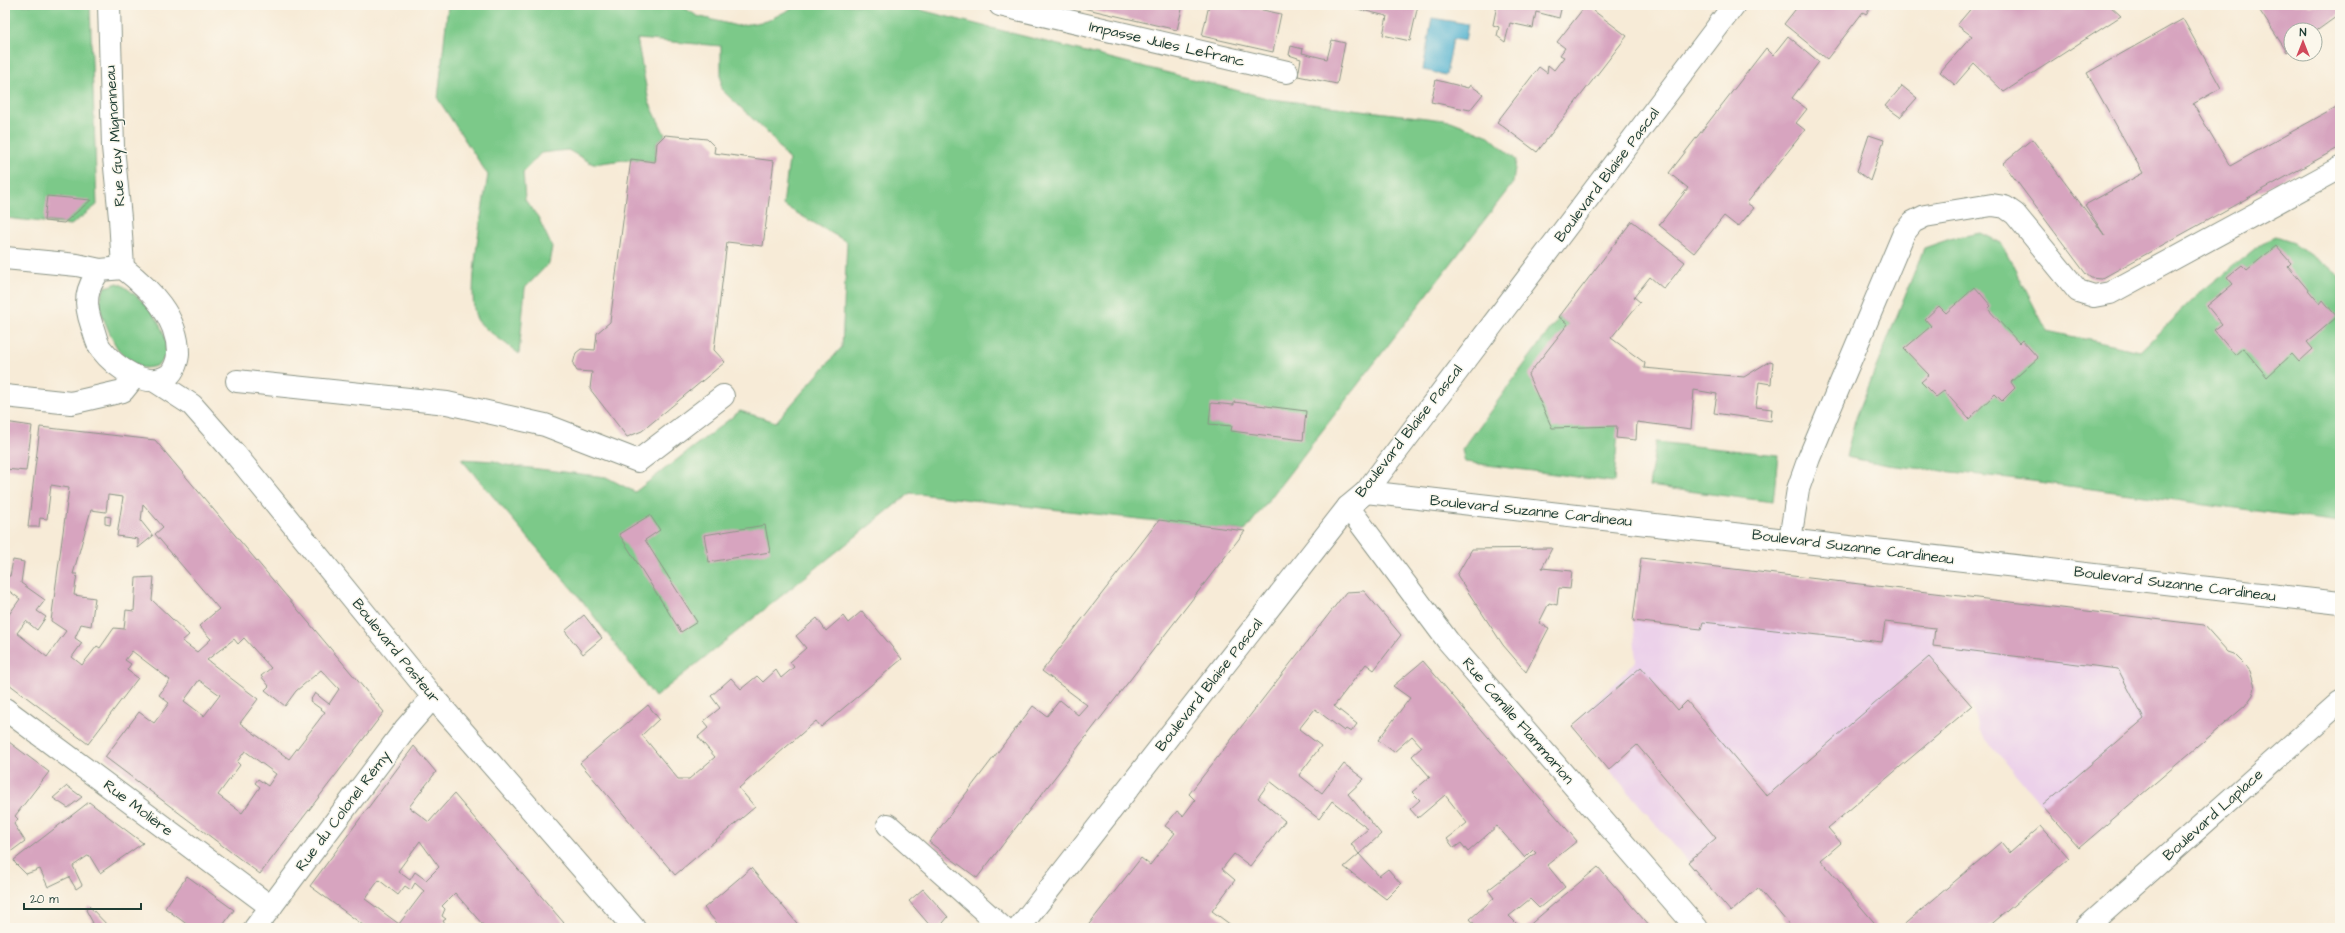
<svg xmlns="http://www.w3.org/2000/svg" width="2345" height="933" font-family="'Architects Daughter',sans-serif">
<rect width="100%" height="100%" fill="#fbf7ec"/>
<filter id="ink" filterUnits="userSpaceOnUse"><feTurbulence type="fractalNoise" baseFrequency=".025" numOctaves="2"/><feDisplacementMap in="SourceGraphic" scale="8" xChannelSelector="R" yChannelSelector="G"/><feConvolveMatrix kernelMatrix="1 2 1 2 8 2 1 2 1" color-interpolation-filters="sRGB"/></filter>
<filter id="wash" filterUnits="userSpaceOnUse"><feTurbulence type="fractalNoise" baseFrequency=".012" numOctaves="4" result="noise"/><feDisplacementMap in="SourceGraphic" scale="16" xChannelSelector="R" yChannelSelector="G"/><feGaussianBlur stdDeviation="0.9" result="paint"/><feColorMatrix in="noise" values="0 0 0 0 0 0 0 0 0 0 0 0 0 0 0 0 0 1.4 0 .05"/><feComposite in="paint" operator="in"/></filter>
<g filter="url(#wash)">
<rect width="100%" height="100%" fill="#f7ebd7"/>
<!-- built -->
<polygon fill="#ecd1ea" points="1641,558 2204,625 2228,652 2234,654 2250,671 2255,687 2253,695 2245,706 2079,848 1978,730 1972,706 1828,828 1841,843 1812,867 1758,888 1731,912 1572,726 1636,661 1633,621"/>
<!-- green -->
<g fill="#7bc989" stroke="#4d835e">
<polygon points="5,5 90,5 97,205 71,225 5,218"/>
<path d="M 448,5 L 680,5 L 697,16 L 737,26 L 767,21 L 798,5 L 901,5 L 1271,99 L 1451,121 L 1489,136 L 1516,160 L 1513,183 L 1245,531 L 910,493 L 655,697 L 584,603 L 461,459 L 494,461 L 505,465 L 606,477 L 635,492 L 740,411 L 776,422 L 842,347 L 847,242 L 783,205 L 789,160 L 769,134 L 721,89 L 721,46 L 637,39 L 649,102 L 665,135 L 657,143 L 655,162 L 631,159 L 593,164 L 568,150 L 541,153 L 523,172 L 525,200 L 538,217 L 552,247 L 549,263 L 525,288 L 519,354 C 510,346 483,328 478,321 C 464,302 484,201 488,175 L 438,99 Z"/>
<polygon points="1981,233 2001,243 2047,331 2140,351 2197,295 2262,243 2276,237 2294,243 2340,276 2340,522 2009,478 1887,465 1846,457 1855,420 1924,248 1953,238"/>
<path d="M 118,283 C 140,294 175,331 164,358 C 162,363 157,366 152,367 C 129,373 115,347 108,329 C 101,313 96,303 105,287 Z"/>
<polygon points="1559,317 1623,366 1614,482 1465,462 1462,450"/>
<polygon points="1656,442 1778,455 1773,502 1649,486"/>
</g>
<!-- water -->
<polygon fill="#50b1cf" stroke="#387782" points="1432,18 1468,24 1465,41 1453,39 1446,75 1423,70"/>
<g id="blocks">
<!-- building -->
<g fill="#d7a4bf" fill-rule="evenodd">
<polygon points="1070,5 1183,5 1177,30"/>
<polygon points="1209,5 1240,5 1281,14 1273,52 1202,36"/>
<polygon points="1353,5 1418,5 1410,41 1383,35 1387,16 1353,8"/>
<polygon points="1497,5 1562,5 1559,18 1536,12 1533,28 1510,23 1505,42 1497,36 1499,27 1493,25"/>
<polygon points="1586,5 1627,36 1537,152 1497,122 1539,67 1547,73 1548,65 1554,70 1564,57 1560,55 1565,48 1557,42"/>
<polygon points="1799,5 1873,5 1866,14 1863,12 1827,59 1784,24"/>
<polygon points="1974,5 2109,5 2121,16 2004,92 1974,63 1955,85 1940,72 1972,36 1957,25"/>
<polygon points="2256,5 2340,5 2340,14 2315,32 2315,30 2291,30 2291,49 2287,52"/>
<polygon points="2183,19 2221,88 2193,104 2230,166 2340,105 2340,147 2101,279 2091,278 2086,274 2003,163 2032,139 2105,236 2085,205 2143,173 2087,73"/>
<polygon points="1788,36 1819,62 1792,98 1807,109 1796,123 1805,130 1747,203 1754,208 1738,227 1724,216 1694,253 1659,225 1688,188 1669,173 1766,48 1773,55"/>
<polygon points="1332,40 1345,43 1337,84 1298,76 1301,59 1289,55 1291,46 1303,49 1302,53 1327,59"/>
<polygon points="1436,80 1468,88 1470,85 1483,94 1470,110 1431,102"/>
<polygon points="1902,86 1917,98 1900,117 1885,106"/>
<polygon points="665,135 707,139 715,147 714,153 774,161 763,246 727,242 714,350 725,362 642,431 627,437 590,389 592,372 577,371 573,364 576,353 581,349 595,350 597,333 610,322 631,159 655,162 657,143"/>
<polygon points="1869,135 1884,140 1870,181 1857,171"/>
<polygon points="47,196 91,200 64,223 44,221"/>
<polygon points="1632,221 1685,262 1664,289 1650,277 1634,297 1640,302 1611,338 1645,363 1644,368 1744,377 1770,361 1773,362 1771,384 1759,382 1756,407 1772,409 1771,421 1714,413 1717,394 1694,390 1691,429 1637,422 1636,440 1616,438 1617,426 1552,428 1528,375 1568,324 1559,317"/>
<polygon points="2276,246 2291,263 2288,266 2298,278 2320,304 2323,300 2337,317 2307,342 2313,349 2299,362 2292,354 2267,377 2243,348 2235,355 2214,330 2222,324 2207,306 2233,284 2227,277 2242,265 2247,270"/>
<polygon points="1975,287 1991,306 1988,309 2019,343 2022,340 2038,358 2011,382 2015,388 2002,401 1995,394 1969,419 1944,391 1936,397 1921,382 1929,375 1904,349 1931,326 1925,319 1939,306 1946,313"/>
<polygon points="1234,402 1306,411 1303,440 1231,431 1232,426 1209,424 1211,403 1234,405"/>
<polygon points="5,422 32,426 26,471 5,469"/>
<path d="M 40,427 L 155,440 L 384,712 L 260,874 L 105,757 L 139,712 L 154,723 L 169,703 L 159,695 L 170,680 L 132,651 L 125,660 L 131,664 L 127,670 L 138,678 L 88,744 L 5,681 L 5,620 L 20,599 L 5,588 L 5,576 L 10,576 L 13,560 L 24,562 L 21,583 L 45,600 L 37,611 L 46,617 L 37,630 L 26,621 L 17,633 L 47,657 L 66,631 L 51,621 L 69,488 L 51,485 L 47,519 L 40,518 L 39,527 L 28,527 ZM 108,495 L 123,497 L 117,536 L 138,539 L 138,548 L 153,536 L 141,521 L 143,504 L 163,527 L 155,534 L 219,609 L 199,626 L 211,639 L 197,652 L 182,641 L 189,635 L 152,600 L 154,577 L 136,578 L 134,611 L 126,610 L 124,629 L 114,628 L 100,648 L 97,646 L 82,665 L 72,657 L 82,643 L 75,638 L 81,624 L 91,626 L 95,598 L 74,595 L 77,574 L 73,574 L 91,510 L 106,512 ZM 244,638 L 271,668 L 261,676 L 269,686 L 265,690 L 285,706 L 296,691 L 321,670 L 339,689 L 329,704 L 315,693 L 310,701 L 325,712 L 289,759 L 240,723 L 258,699 L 207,660 L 234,639 L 238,644 ZM 199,680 L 220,695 L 204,716 L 184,701 ZM 245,751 L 276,774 L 268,786 L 258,779 L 255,783 L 260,787 L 242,813 L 218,795 L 240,765 L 237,762 Z"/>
<polygon points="650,515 660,530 645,540 697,622 681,632 619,534"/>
<polygon points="105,516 111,517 110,525 105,524"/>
<polygon points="1159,520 1245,531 977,878 929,842 1033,706 1047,716 1060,700 1078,715 1087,705 1042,671"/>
<polygon points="765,525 770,552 709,562 704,535"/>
<polygon points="1552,548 1542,568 1572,571 1570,589 1559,588 1557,605 1549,603 1539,623 1549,628 1526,672 1503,645 1457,575 1472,549"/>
<polygon points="1641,558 2204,625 2228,652 2234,654 2246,666 2250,671 2255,687 2253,695 2245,706 2079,848 2042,806 2144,719 2118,669 1933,646 1935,628 1885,622 1882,642 1703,622 1701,629 1633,621"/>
<polygon points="1364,591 1401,635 1374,670 1366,664 1334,706 1357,724 1351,732 1346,729 1344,731 1315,709 1299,729 1321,746 1299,775 1322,793 1344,764 1364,779 1348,794 1381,834 1359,854 1379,876 1388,869 1401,884 1386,899 1344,867 1359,854 1351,844 1368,829 1332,801 1319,819 1270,781 1258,798 1285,821 1250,866 1234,854 1222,869 1235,880 1212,911 1235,928 1190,928 1186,925 1183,928 1086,928 1141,858 1150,865 1175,833 1165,826 1177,811 1183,816 1195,800 1189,794 1346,592"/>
<polygon points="862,611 902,659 821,727 816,721 739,788 755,807 675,875 580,763 648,705 659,719 642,735 678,779 689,779 715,757 698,737 709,727 704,721 720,708 711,696 731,678 741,689 757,676 763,682 776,670 781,678 794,667 790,662 806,648 796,636 817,618 826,631 843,616 848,623"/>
<polygon points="584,615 602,638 583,654 565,631"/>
<polygon points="1929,657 1972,706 1828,828 1841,843 1821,860 1879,928 1792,928 1758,888 1731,912 1688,862 1716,838 1637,745 1609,770 1572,726 1641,667 1678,710 1687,701 1767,796"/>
<polygon points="1423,661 1577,841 1547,865 1565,887 1539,908 1530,899 1509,916 1521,928 1478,928 1470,919 1494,898 1488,890 1536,853 1533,850 1525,858 1497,826 1468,852 1461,843 1454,848 1447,839 1467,823 1445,795 1418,818 1410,809 1420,800 1412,792 1430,777 1412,756 1422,747 1412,736 1394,752 1378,740 1410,698 1393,686"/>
<polygon points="5,739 49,772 15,816 18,819 14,824 25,841 5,856 5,817 7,814 5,812"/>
<path d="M 414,746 L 436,772 L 409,807 L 429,822 L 454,794 L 564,923 L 558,928 L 479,928 L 483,925 L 455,893 L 442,906 L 445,909 L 442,916 L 446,919 L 443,921 L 445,924 L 441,928 L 367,928 L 310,886 ZM 420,841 L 439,867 L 426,880 L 415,872 L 410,880 L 398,871 ZM 379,880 L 398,895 L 405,886 L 411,890 L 415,883 L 424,891 L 399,924 L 365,899 Z"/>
<polygon points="67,786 82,797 68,808 53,798"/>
<polygon points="89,802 143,843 100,873 89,855 73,866 82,885 76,889 69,877 48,887 40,869 26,874 15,863 14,860"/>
<polygon points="2041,826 2069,858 1987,928 1900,928 2001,842 2010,853"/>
<polygon points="1598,867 1651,928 1526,928 1555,903"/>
<polygon points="751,868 801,928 721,928 704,908"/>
<polygon points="187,876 234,910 221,928 192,928 165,908"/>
<polygon points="923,889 948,917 939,928 932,928 909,901"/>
<polygon points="89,906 110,928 84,928 93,923 86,910"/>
</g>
</g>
</g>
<g filter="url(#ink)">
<use href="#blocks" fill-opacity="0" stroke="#8b9486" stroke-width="1"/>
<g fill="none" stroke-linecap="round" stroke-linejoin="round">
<defs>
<g id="minor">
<polyline points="109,5 113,147 120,218 123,268"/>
<polyline points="1000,5 1287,72"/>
<polyline points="5,258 77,265 100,270"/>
<path d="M 123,268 C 150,289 178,317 178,353 C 178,360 174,371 169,375 C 147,391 114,366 101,349 C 96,343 95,333 92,326 C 84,303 85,289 100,270 Z"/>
<polyline points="155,381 192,405 236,455 433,697 634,928"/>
<polyline points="237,381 447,403 545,425 638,461 723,396"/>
<polyline points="5,396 71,403 123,391 135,376"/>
<polyline points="1366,492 2340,603"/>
<polyline points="1348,507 1448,641 1697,928"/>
<polyline points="1790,540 1798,489 1809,458 1904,233 1913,222 1925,216 1992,205 2005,207 2015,214 2078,291 2094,296 2110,293 2340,168"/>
<polyline points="5,709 271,907"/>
<polyline points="888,825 1003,928"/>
<polyline points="255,928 405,729 433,697"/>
<polyline points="1019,928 1348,507 1366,492 1734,5"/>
<polyline points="2086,928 2340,702"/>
</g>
</defs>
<!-- minor casing -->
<use href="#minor" stroke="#8b9486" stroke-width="24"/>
<!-- minor -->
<use href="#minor" stroke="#fff" stroke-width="22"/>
</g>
</g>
<g text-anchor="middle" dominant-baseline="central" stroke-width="3" stroke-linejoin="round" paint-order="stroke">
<!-- street labels -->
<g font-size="15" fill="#1f3d34" stroke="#fbf7ec">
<text transform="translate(1167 44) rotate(13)">Impasse Jules Lefranc</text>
<text transform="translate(115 136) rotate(-94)">Rue Guy Mignonneau</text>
<text transform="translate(1607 175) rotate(-53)">Boulevard Blaise Pascal</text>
<text transform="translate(1409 431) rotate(-52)">Boulevard Blaise Pascal</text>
<text transform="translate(1531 511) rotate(6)">Boulevard Suzanne Cardineau</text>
<text transform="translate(1853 547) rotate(7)">Boulevard Suzanne Cardineau</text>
<text transform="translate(2175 584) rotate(7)">Boulevard Suzanne Cardineau</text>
<text transform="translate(396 651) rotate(51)">Boulevard Pasteur</text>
<text transform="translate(1209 685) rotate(-52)">Boulevard Blaise Pascal</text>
<text transform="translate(1518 721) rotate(49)">Rue Camille Flammarion</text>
<text transform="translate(138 808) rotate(37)">Rue Molière</text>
<text transform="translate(343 811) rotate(-53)">Rue du Colonel Rémy</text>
<text transform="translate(2213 815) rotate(-42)">Boulevard Laplace</text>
</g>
</g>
<!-- margin -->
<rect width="2345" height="933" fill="none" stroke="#fbf7ec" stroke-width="20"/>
<!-- north arrow -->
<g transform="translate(2303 42)"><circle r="19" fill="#fbf7ec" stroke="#a3ada2"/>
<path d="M0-3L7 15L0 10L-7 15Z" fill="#d1495b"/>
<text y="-6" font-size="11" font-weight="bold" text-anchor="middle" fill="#1f3d34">N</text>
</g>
<!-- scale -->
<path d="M24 903v6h117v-6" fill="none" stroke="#1f3d34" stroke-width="2"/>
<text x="30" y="903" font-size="12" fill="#1f3d34" stroke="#fbf7ec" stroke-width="3" paint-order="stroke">20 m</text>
</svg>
